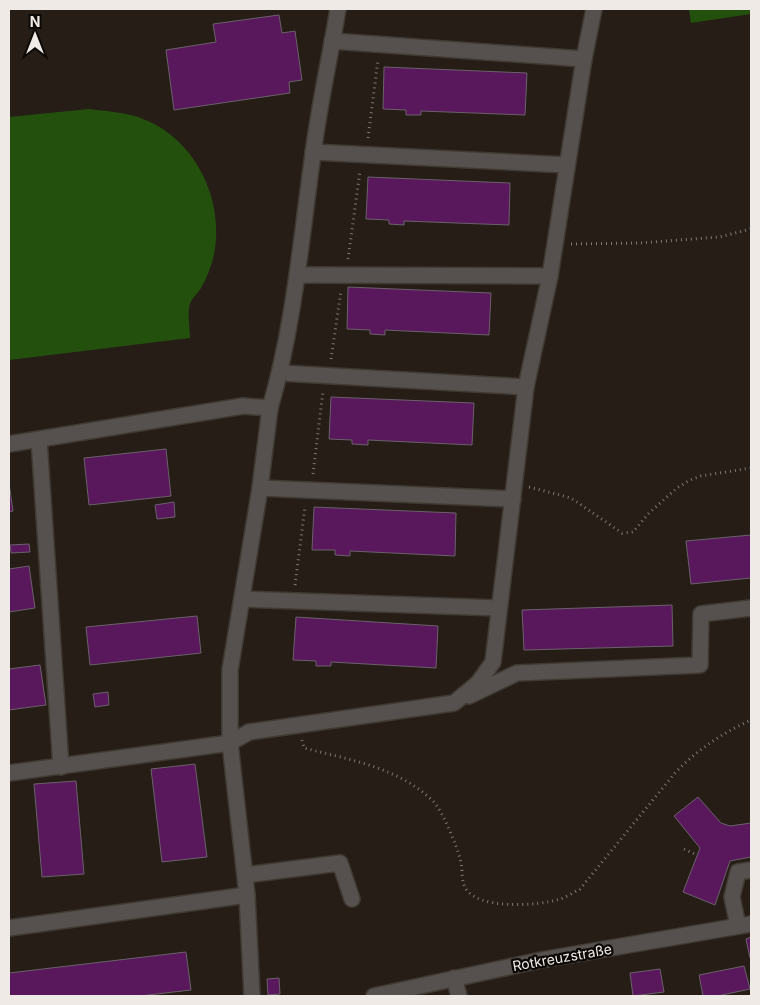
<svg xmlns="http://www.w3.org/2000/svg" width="760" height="1005" font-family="Inter,sans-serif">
<rect width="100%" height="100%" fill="#251d16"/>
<!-- green -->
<g fill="#24500e">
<polygon points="689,9 751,9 751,14 691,23"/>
<path d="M 89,109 C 105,111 122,112 138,117 C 192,135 223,194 215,249 C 213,262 208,276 201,288 C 198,293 192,298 190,304 C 187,310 190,330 190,338 L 9,360 L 9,117 Z"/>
</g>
<!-- building -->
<g fill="#5a185c" stroke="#6a616a">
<polygon points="279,15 282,33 295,31 302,80 289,82 290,93 174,110 166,50 216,42 213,24"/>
<polygon points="384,67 527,73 525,115 421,111 421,115 406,115 406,110 383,109"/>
<polygon points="368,177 510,183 509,225 404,221 404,225 389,224 389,220 366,219"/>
<polygon points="348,287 491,293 489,335 385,330 385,335 370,334 370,330 347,329"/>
<polygon points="331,397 474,403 472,445 368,440 368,445 352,444 352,440 329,439"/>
<polygon points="166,449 171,496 89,505 84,458"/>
<polygon points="9,483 13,511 9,512"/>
<polygon points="174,502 175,517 157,519 155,505"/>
<polygon points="314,507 456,513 455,556 350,551 350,556 335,555 335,550 312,550"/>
<polygon points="751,535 751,578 691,584 686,541"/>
<polygon points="29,544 30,552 11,553 10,545"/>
<polygon points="29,566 35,608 9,612 9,569"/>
<polygon points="672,605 673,646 524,650 522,610"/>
<polygon points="197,616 201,653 90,665 86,627"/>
<polygon points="296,617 438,626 436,668 331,662 331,666 316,666 316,661 293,660"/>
<polygon points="40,665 46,705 9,710 9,669"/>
<polygon points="108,692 109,705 95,707 93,694"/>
<polygon points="195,764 207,857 162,862 151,769"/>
<polygon points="76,781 84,874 42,877 34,784"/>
<polygon points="698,797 721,823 730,826 751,823 751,857 730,861 715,905 683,892 700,848 674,816"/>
<polygon points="751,937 751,958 750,958 746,939"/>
<polygon points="186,952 191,990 139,996 9,996 9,973"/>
<polygon points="744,966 750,989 717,996 703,996 699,975"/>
<polygon points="660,969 664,992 633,996 630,973"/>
<polygon points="279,978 280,994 268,995 267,979"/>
</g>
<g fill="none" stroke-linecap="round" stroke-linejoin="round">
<defs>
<g id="minor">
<polyline points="332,41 584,59"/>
<polyline points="313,152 567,165"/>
<polyline points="298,275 550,276"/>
<polyline points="281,373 526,387"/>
<polyline points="39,440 61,767"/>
<path d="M 9,444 L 243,406 L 270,408 C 294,326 301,239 313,154 C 319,106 330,57 338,9"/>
<polyline points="260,488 513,499"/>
<polyline points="242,599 499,608"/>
<polyline points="469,696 517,673 700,665 701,614 751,608"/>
<polyline points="9,773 230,743 230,670 260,488 270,408"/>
<polyline points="245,875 340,863 352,899"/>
<polyline points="738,926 732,897 738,872 751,870"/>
<polyline points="9,928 247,895"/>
<polyline points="454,978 459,996"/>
<polyline points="252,996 247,895 230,743 249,732 454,703 478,683 493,662 526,387 550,276 584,59 594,9"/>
<polyline points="374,996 541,960 751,924"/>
</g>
</defs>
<!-- minor casing -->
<use href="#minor" stroke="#413a33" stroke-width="18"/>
<!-- path -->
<g stroke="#7f7872" stroke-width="3" stroke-dasharray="1 4" stroke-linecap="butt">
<polyline points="368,138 378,60"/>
<polyline points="571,244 640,243 720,237 751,229"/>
<polyline points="348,259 360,171"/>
<polyline points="331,359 341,291"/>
<polyline points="313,474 323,391"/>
<polyline points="529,487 571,498 622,533 633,532 649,513 677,488 690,480 701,476 751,468"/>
<polyline points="295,585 305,507"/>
<path d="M 302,740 L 304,748 C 350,760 398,767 433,801 C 442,810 457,846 460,859 C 463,867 461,877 464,885 C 473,911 539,906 560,899 C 567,897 574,892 580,889 L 675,773 C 697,750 722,733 751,720"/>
<polyline points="684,849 697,855"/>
</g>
<!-- minor -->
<use href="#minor" stroke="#56514e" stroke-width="15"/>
</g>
<g text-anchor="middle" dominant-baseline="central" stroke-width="4.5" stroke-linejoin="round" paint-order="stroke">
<!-- street labels -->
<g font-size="14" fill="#f0eae6" stroke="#0b0805">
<text transform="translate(562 957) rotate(-10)">Rotkreuzstraße</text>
</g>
</g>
<!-- border -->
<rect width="760" height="1005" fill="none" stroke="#f0eae6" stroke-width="20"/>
<!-- north arrow -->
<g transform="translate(35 35)" stroke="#0b0805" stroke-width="4" paint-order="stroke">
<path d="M0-4L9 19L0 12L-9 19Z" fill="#f0eae6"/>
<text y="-8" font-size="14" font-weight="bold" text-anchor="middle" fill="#f0eae6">N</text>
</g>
</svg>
